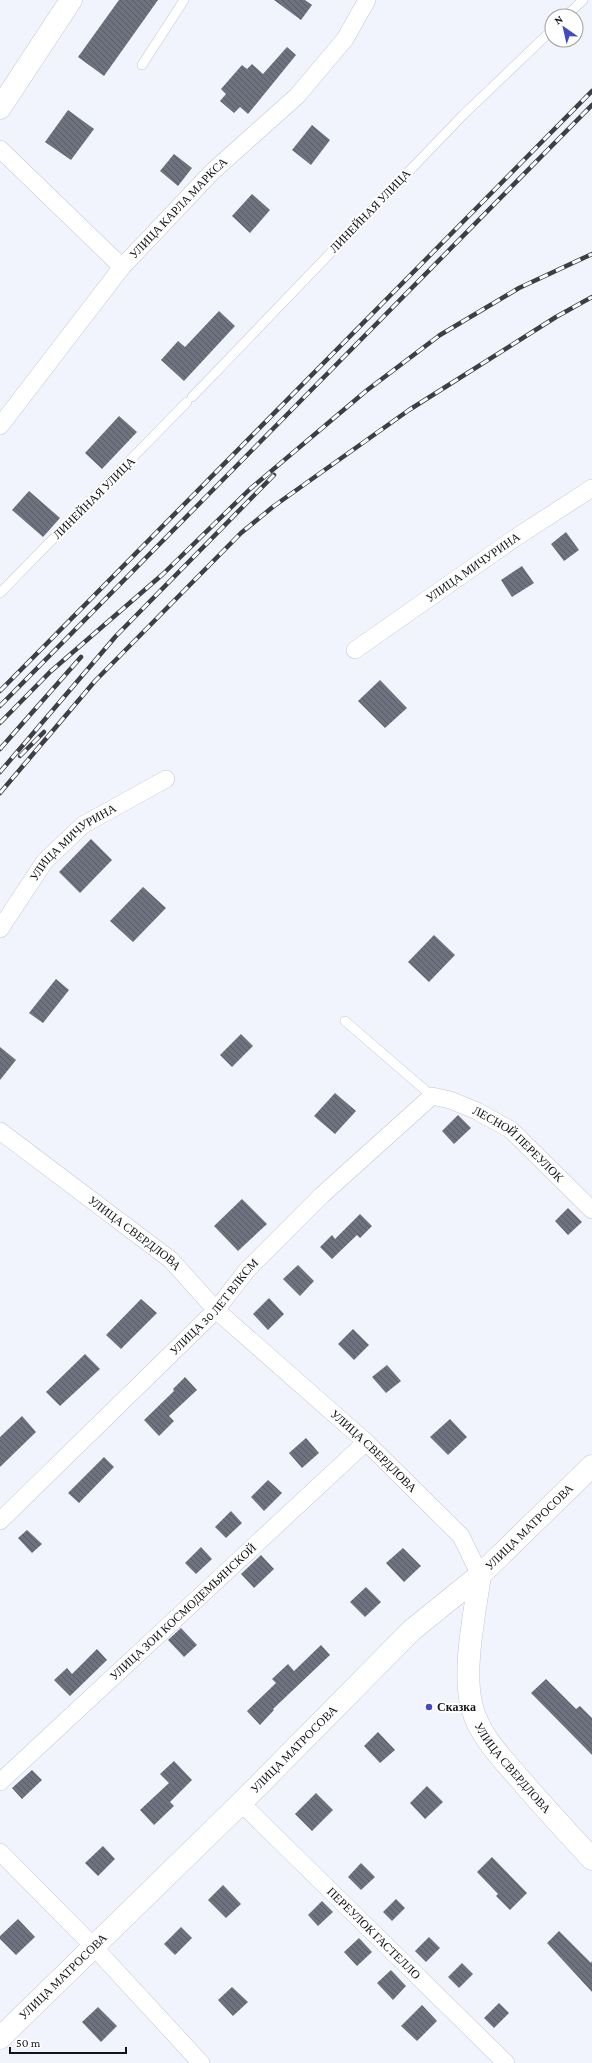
<svg xmlns="http://www.w3.org/2000/svg" width="592" height="2063" font-family="'Crimson Pro',serif">
<defs>
<pattern id="building-back-hatch" width="6" height="6" patternUnits="userSpaceOnUse"><rect width="6" height="6" fill="#6e727e"/><path d="M-1 5l2 2M0 0l6 6M5-1l2 2" fill="none" stroke="#595c66"/></pattern>
</defs>
<rect width="100%" height="100%" fill="#f2f4fd"/>
<!-- building -->
<g fill="url(#building-back-hatch)">
<polygon points="119,0 158,0 104,76 78,57"/>
<polygon points="274,0 305,0 312,5 301,20"/>
<polygon points="287,47 296,55 248,114 240,107 234,113 220,101 226,94 221,89 242,65 247,69 252,64 263,74"/>
<polygon points="68,110 94,129 71,160 45,142"/>
<polygon points="312,125 330,140 311,165 292,150"/>
<polygon points="174,154 192,168 178,186 160,171"/>
<polygon points="252,194 270,210 250,233 232,216"/>
<polygon points="219,311 235,326 184,381 161,360 178,341 185,347"/>
<polygon points="119,416 137,432 102,469 85,453"/>
<polygon points="29,491 60,518 43,537 12,510"/>
<polygon points="566,532 579,550 564,561 551,544"/>
<polygon points="522,566 534,583 512,597 501,580"/>
<polygon points="380,680 407,708 385,728 358,701"/>
<polygon points="91,839 112,860 80,893 59,872"/>
<polygon points="143,887 166,908 133,942 110,921"/>
<polygon points="434,935 455,955 429,982 408,962"/>
<polygon points="56,979 69,990 43,1023 29,1013"/>
<polygon points="241,1034 253,1046 232,1067 220,1055"/>
<polygon points="0,1047 16,1060 0,1080"/>
<polygon points="335,1093 356,1111 335,1134 314,1116"/>
<polygon points="458,1115 471,1128 454,1144 442,1131"/>
<polygon points="242,1199 267,1224 238,1251 214,1226"/>
<polygon points="568,1208 582,1222 568,1235 555,1221"/>
<polygon points="360,1214 372,1226 360,1238 357,1235 332,1259 320,1247 332,1235 335,1239"/>
<polygon points="298,1265 314,1281 300,1296 283,1279"/>
<polygon points="269,1298 284,1314 268,1330 253,1314"/>
<polygon points="141,1299 157,1313 121,1349 106,1335"/>
<polygon points="353,1329 369,1345 354,1360 338,1344"/>
<polygon points="85,1354 100,1369 60,1406 46,1392"/>
<polygon points="387,1365 401,1381 386,1393 372,1377"/>
<polygon points="185,1377 197,1390 169,1416 174,1421 159,1436 144,1420 174,1391 173,1389"/>
<polygon points="22,1416 36,1432 0,1467 0,1437"/>
<polygon points="450,1419 467,1437 448,1455 430,1437"/>
<polygon points="306,1438 319,1453 302,1468 289,1453"/>
<polygon points="104,1457 114,1467 79,1503 68,1493"/>
<polygon points="268,1480 282,1493 264,1511 251,1497"/>
<polygon points="231,1511 242,1523 226,1538 215,1527"/>
<polygon points="27,1530 42,1544 32,1553 18,1538"/>
<polygon points="201,1547 212,1559 196,1574 185,1563"/>
<polygon points="403,1548 421,1566 404,1582 386,1563"/>
<polygon points="261,1555 274,1569 254,1588 241,1574"/>
<polygon points="366,1587 381,1602 365,1617 350,1602"/>
<polygon points="181,1628 197,1645 184,1657 168,1640"/>
<polygon points="321,1645 330,1655 273,1709 274,1710 260,1725 247,1711 276,1683 272,1679 288,1664 294,1671"/>
<polygon points="97,1649 107,1660 70,1696 54,1680 67,1668 72,1674"/>
<polygon points="546,1679 576,1709 580,1706 592,1718 592,1755 531,1693"/>
<polygon points="378,1732 395,1750 380,1763 364,1746"/>
<polygon points="174,1761 192,1780 170,1802 174,1806 154,1825 140,1810 169,1783 160,1774"/>
<polygon points="32,1770 42,1780 22,1799 12,1788"/>
<polygon points="427,1786 443,1802 425,1819 410,1803"/>
<polygon points="316,1793 333,1810 312,1831 295,1814"/>
<polygon points="103,1846 115,1859 98,1876 85,1863"/>
<polygon points="492,1857 527,1893 510,1910 496,1896 498,1894 477,1872"/>
<polygon points="361,1863 375,1877 361,1890 348,1877"/>
<polygon points="223,1885 241,1904 226,1918 208,1900"/>
<polygon points="396,1899 405,1908 392,1921 383,1912"/>
<polygon points="322,1901 333,1912 318,1926 308,1915"/>
<polygon points="18,1919 35,1937 16,1955 0,1939 0,1936"/>
<polygon points="181,1927 192,1938 175,1955 164,1944"/>
<polygon points="559,1931 591,1963 592,1961 592,1992 547,1943"/>
<polygon points="429,1937 440,1948 426,1962 415,1951"/>
<polygon points="359,1938 372,1952 357,1966 344,1952"/>
<polygon points="462,1963 473,1974 459,1988 448,1977"/>
<polygon points="391,1970 406,1986 393,2000 377,1983"/>
<polygon points="232,1987 248,2002 233,2016 218,2000"/>
<polygon points="499,2003 509,2013 494,2028 484,2018"/>
<polygon points="422,2005 437,2021 417,2041 401,2026"/>
<polygon points="98,2007 117,2026 101,2042 82,2022"/>
</g>
<g fill="none" stroke-linecap="round" stroke-linejoin="round">
<defs>
<g id="service">
<polyline points="566,16 583,0"/>
<polyline points="142,65 184,0"/>
<polyline points="192,397 463,115 552,30"/>
<polyline points="0,593 187,402"/>
<polyline points="345,1021 432,1096"/>
</g>
<g id="minor">
<polyline points="0,149 122,267"/>
<path id="s1" d="M 0,426 L 122,267 L 213,171 L 297,96 L 345,39 L 367,0"/>
<path id="s2" d="M 355,650 L 515,538 L 592,488"/>
<path id="s3" d="M 0,929 L 45,861 L 83,825 L 166,779"/>
<path id="s4" d="M 0,1131 L 171,1260 L 216,1310 L 366,1442 L 461,1536 L 480,1575"/>
<path id="s5" d="M 0,1521 L 216,1310 L 247,1270 L 322,1195 L 432,1096 L 450,1100 L 477,1111 L 511,1130 L 592,1210"/>
<path id="s6" d="M 0,1782 L 366,1442"/>
<path id="s7" d="M 241,1803 L 506,2063"/>
<polyline points="0,1852 94,1947 201,2063"/>
</g>
<g id="tertiary">
<path id="s8" d="M 480,1575 C 475,1612 462,1671 472,1707 C 479,1735 500,1756 519,1778 C 542,1805 567,1832 592,1859"/>
<path id="s9" d="M 0,2038 L 241,1803 L 412,1630 L 480,1575 L 592,1466"/>
</g>
<polyline id="secondary" points="0,108 71,0"/>
</defs>
<!-- service casing -->
<use href="#service" stroke="#c2c6d4" stroke-width="10"/>
<!-- minor casing -->
<use href="#minor" stroke="#c2c6d4" stroke-width="18"/>
<!-- tertiary casing -->
<use href="#tertiary" stroke="#c2c6d4" stroke-width="23"/>
<!-- secondary casing -->
<use href="#secondary" stroke="#c2c6d4" stroke-width="23"/>
<!-- service -->
<use href="#service" stroke="#fff" stroke-width="9"/>
<!-- minor -->
<use href="#minor" stroke="#fff" stroke-width="17"/>
<!-- tertiary -->
<use href="#tertiary" stroke="#fff" stroke-width="22"/>
<!-- secondary -->
<use href="#secondary" stroke="#fff" stroke-width="22"/>
<defs>
<g id="rail">
<polyline points="0,691 592,91"/>
<polyline points="0,706 592,105"/>
<polyline points="0,723 50,672 163,574 250,489 366,391 440,335 519,288 592,254"/>
<polyline points="0,749 81,657"/>
<polyline points="20,756 44,732"/>
<polyline points="0,772 116,636 274,475"/>
<polyline points="0,793 95,681 241,533 274,506 409,410 556,317 592,297"/>
</g>
</defs>
<!-- rail casing -->
<use href="#rail" stroke="#3e3f45" stroke-width="4.5"/>
<!-- rail -->
<use href="#rail" stroke="#fff" stroke-width="3" stroke-dasharray="9" stroke-linecap="butt"/>
</g>
<!-- markers -->
<circle fill="#434bbf" stroke="#fff" stroke-width="1.5" cx="429" cy="1707" r="4"/>
<g text-anchor="middle" dominant-baseline="central" stroke-width="4" stroke-linejoin="round" paint-order="stroke">
<!-- street labels -->
<g font-size="12" fill="#131419" stroke="#fff">
<text stroke="none"><textPath href="#s1" startOffset="282">УЛИЦА КАРЛА МАРКСА</textPath></text>
<text transform="translate(370 211) rotate(-46)">ЛИНЕЙНАЯ УЛИЦА</text>
<text transform="translate(94 498) rotate(-45)">ЛИНЕЙНАЯ УЛИЦА</text>
<text stroke="none"><textPath href="#s2" startOffset="144">УЛИЦА МИЧУРИНА</textPath></text>
<text stroke="none"><textPath href="#s3" startOffset="115">УЛИЦА МИЧУРИНА</textPath></text>
<text stroke="none"><textPath href="#s5" startOffset="707">ЛЕСНОЙ ПЕРЕУЛОК</textPath></text>
<text stroke="none"><textPath href="#s4" startOffset="169">УЛИЦА СВЕРДЛОВА</textPath></text>
<text stroke="none"><textPath href="#s5" startOffset="303">УЛИЦА 30 ЛЕТ ВЛКСМ</textPath></text>
<text stroke="none"><textPath href="#s4" startOffset="493">УЛИЦА СВЕРДЛОВА</textPath></text>
<text stroke="none"><textPath href="#s9" startOffset="736">УЛИЦА МАТРОСОВА</textPath></text>
<text stroke="none"><textPath href="#s6" startOffset="250">УЛИЦА ЗОИ КОСМОДЕМЬЯНСКОЙ</textPath></text>
<text stroke="none"><textPath href="#s9" startOffset="412">УЛИЦА МАТРОСОВА</textPath></text>
<text stroke="none"><textPath href="#s8" startOffset="207">УЛИЦА СВЕРДЛОВА</textPath></text>
<text stroke="none"><textPath href="#s7" startOffset="186">ПЕРЕУЛОК ГАСТЕЛЛО</textPath></text>
<text stroke="none"><textPath href="#s9" startOffset="88">УЛИЦА МАТРОСОВА</textPath></text>
</g>
<!-- poi labels -->
<g font-size="12" font-weight="bold" fill="#131419" stroke="#fff" text-anchor="start">
<text x="437" y="1707">Сказка</text>
</g>
</g>
<!-- north arrow -->
<g transform="translate(564 28) rotate(326)"><circle r="19" fill="#ffffff" stroke="#a1a1a3"/>
<path d="M0-3L7 15L0 10L-7 15Z" fill="#434bbf"/>
<text y="-6" font-size="11" font-weight="bold" text-anchor="middle" fill="#131419">N</text>
</g>
<!-- scale -->
<path d="M10 2047v6h116v-6" fill="none" stroke="#131419" stroke-width="2"/>
<text x="16" y="2047" font-size="12" fill="#131419" stroke="#ffffff" stroke-width="3" paint-order="stroke">50 m</text>
</svg>
